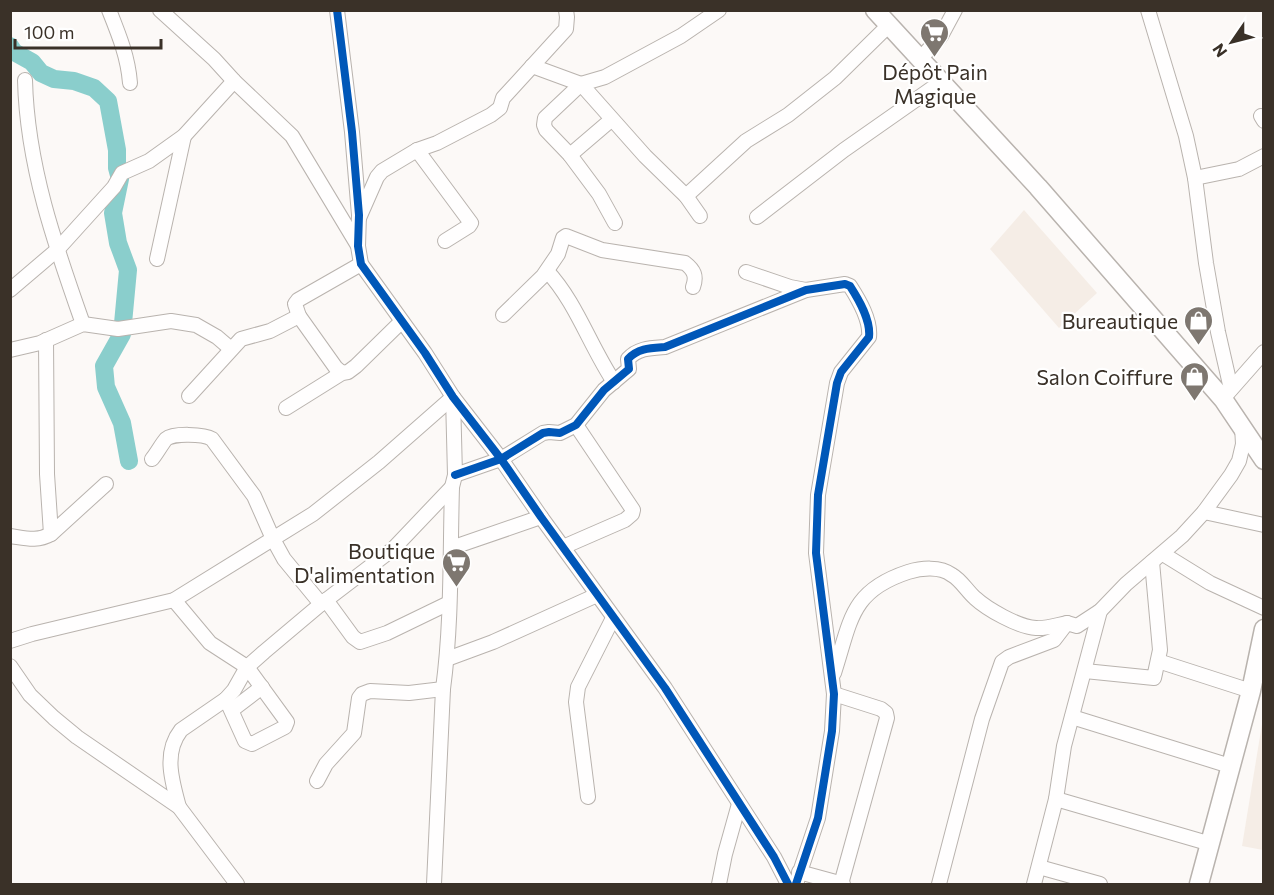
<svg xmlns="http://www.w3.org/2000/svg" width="1274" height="895" font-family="Commissioner,sans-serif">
<rect width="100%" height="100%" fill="#fcf9f7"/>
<!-- built -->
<g fill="#f5ede6">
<polygon points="1024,210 1097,293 1059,328 990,249"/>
<polygon points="1263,718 1263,850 1242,846"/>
</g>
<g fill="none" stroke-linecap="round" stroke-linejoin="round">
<!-- river -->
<polyline stroke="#8acecc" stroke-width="18" points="10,46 14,52 32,62 41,73 54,79 74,81 94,88 108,101 117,150 117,168 120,179 113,213 118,243 128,270 122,334 104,366 106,387 122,423 129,461"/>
<defs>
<g id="minor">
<path d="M 109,10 C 119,35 128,57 130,83"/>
<polyline points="160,10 214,59 234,81 292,136 357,244"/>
<polyline points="337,10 352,132 359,215 358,246 361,264 425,353 453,397 501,459 541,517 665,688 774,857 788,884"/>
<polyline points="1148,10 1186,136 1195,178 1206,263 1218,332 1231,389"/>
<polyline points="920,59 941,36 955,10"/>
<polyline points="532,66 581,84 645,156 686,196 700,216"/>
<path d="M 25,80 C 27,165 55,245 83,324"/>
<polyline points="1261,116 1264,121"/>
<polyline points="417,150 471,223 469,226 445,241"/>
<polyline points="570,155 611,120"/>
<polyline points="1195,178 1239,169 1264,156"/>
<polyline points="686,196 746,141 788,115 835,78 889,25"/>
<polyline points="757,217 844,150 941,82"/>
<polyline points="359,218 377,177 382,171 417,150 437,143 491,115 500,108 503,98 566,29 567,17 566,10"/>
<polyline points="615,223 599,194 570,155 546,130 544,125 545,118 581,84 605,77 681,36 719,10"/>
<polyline points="157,259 184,136"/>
<path d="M 547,271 C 576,302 590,346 614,382"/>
<polyline points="746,272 790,287 806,290"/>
<polyline points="10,290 57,250 114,187 122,173 149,161 184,136 234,81"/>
<path d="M 503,315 L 543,276 L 558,254 L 563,238 L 566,236 L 602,250 L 685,263 C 694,270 697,276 693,287"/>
<polyline points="46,340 47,474 51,534"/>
<polyline points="10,350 40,343 83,324 118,329 171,321 196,325 217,337 231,349"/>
<polyline points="342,373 336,368 299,316 295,304 298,300 361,264"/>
<polyline points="1227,394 1264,352"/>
<polyline points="189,396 241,339 270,331 299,316"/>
<polyline points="286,408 342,373 348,372 356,366 401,322"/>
<path d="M 152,459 C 157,453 161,445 166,439 C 173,433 204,434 212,439 L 254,496 L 273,539 L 284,559 L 321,604"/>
<path d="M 455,475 L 501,459 L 543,433 L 549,432 L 560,433 L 576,425 L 604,390 L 629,369 L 628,359 C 638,348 651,348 665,347 L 806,290 L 845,284 L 850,286 C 859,300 871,320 869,337 L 841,372 L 837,383 L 818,495 L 816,553 L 834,694 L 832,731 L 818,818 L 796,884"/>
<polyline points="1204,512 1264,525"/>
<path d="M 10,536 C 25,538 37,542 51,534 L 106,484"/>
<polyline points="563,547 625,520 632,514 633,510 576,425"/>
<polyline points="451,548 541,517"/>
<polyline points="1163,554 1210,583 1264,608"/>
<polyline points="174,600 210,643 247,667 287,722 285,727 252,744 245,741 226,699"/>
<polyline points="326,600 353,637 360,642 387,633 449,603"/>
<polyline points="10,641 32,634 174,600 313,514 379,462 453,397"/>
<polyline points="447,659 493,642 597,595"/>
<polyline points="1158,661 1251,691"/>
<polyline points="10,666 30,695 54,718 77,737 179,807 237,884"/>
<polyline points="1085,671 1154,678 1160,650 1152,562"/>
<path d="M 834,673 C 851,621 850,591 908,572 C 921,568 940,566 952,575 C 961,580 967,591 975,598 C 987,609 1018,627 1036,628 C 1046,629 1057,625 1067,623"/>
<polyline points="834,694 881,709 886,713 887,718 841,884"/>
<polyline points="232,710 262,687"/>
<polyline points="1072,717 1230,766"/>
<polyline points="317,781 326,764 354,733 359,698 362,694 370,691 409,693 443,689"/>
<polyline points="588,797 576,702 578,687 613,618"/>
<polyline points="1056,799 1211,844"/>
<path d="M 179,807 C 172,781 163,753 181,730 L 226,699 L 234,690 L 247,667 L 264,652 L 321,604 L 393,549 L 452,487"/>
<polyline points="1039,867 1100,884"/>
<polyline points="799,872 843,884"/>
<path d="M 434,884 L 443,689 C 452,622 450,554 452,487 L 455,475 L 453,397"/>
<polyline points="719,884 725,854 739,804"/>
<polyline points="939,884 982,719 1002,662 1009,657 1054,640 1067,623 1077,626 1100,611 1126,584 1182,536 1204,512 1231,475 1239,461 1243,444 1242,426"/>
<polyline points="1034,884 1056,799 1064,746 1100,611"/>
</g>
<g id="major">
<polyline points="875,10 1038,187 1223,399 1264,460"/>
<polyline points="1199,884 1251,691 1264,629"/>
</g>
</defs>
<!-- minor casing -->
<use href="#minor" stroke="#b9b3ae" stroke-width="16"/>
<!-- major casing -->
<use href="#major" stroke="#b9b3ae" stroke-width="21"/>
<!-- minor -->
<use href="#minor" stroke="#fffefe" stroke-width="14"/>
<!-- major -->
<use href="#major" stroke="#fffefe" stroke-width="18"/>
<defs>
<g id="cycleway">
<polyline points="337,10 352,132 359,215 358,246 361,264 425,353 453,397 501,459 541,517 665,688 774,857 788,884"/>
<path d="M 455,475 L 501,459 L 543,433 L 549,432 L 560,433 L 576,425 L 604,390 L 629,369 L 628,359 C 638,348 651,348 665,347 L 806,290 L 845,284 L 850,286 C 859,300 871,320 869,337 L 841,372 L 837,383 L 818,495 L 816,553 L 834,694 L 832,731 L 818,818 L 796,884"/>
</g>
</defs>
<!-- cycleway casing -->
<use href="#cycleway" stroke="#fff" stroke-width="11"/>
<!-- cycleway -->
<use href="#cycleway" stroke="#0057b8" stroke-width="8"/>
</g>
<!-- icons -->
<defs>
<symbol id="supermarket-pin" viewBox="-11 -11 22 30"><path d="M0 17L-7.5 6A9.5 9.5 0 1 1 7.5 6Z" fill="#7e7770" stroke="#fff"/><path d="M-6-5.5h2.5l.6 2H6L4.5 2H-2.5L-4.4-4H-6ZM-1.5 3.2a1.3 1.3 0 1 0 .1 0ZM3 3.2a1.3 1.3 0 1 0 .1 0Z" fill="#fff"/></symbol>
<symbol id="shop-pin" viewBox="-11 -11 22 30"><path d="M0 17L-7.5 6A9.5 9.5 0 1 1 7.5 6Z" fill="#7e7770" stroke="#fff"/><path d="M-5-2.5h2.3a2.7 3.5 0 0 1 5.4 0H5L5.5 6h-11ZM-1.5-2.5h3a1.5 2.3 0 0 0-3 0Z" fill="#fff"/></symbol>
</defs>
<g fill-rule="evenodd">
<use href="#supermarket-pin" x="918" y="16" width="33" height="45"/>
<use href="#shop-pin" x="1182" y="304" width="33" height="45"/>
<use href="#shop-pin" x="1178" y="360" width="33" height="45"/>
<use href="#supermarket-pin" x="440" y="546" width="33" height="45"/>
</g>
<g text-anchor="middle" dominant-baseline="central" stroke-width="4.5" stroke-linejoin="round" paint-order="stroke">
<!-- poi labels -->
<g font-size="21" fill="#3a3128" stroke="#fff" text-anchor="end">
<text x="935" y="71" text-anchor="middle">Dépôt Pain<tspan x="935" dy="24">Magique</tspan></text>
<text x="1178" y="320">Bureautique</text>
<text x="1173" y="376">Salon Coiffure</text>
<text x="435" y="550">Boutique<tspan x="435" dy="24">D'alimentation</tspan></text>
</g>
</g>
<!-- border -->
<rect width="1274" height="895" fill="none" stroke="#3a3128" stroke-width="24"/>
<!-- north arrow -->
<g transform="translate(1232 42) rotate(235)" stroke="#ffffff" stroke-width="4.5" paint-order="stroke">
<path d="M0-4.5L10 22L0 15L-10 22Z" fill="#3a3128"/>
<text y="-9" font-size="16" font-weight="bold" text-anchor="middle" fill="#3a3128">N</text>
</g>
<!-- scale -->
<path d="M15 39v9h146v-9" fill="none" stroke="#3a3128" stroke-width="3"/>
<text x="24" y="39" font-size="18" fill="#3a3128" stroke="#ffffff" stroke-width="4.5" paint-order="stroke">100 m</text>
</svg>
